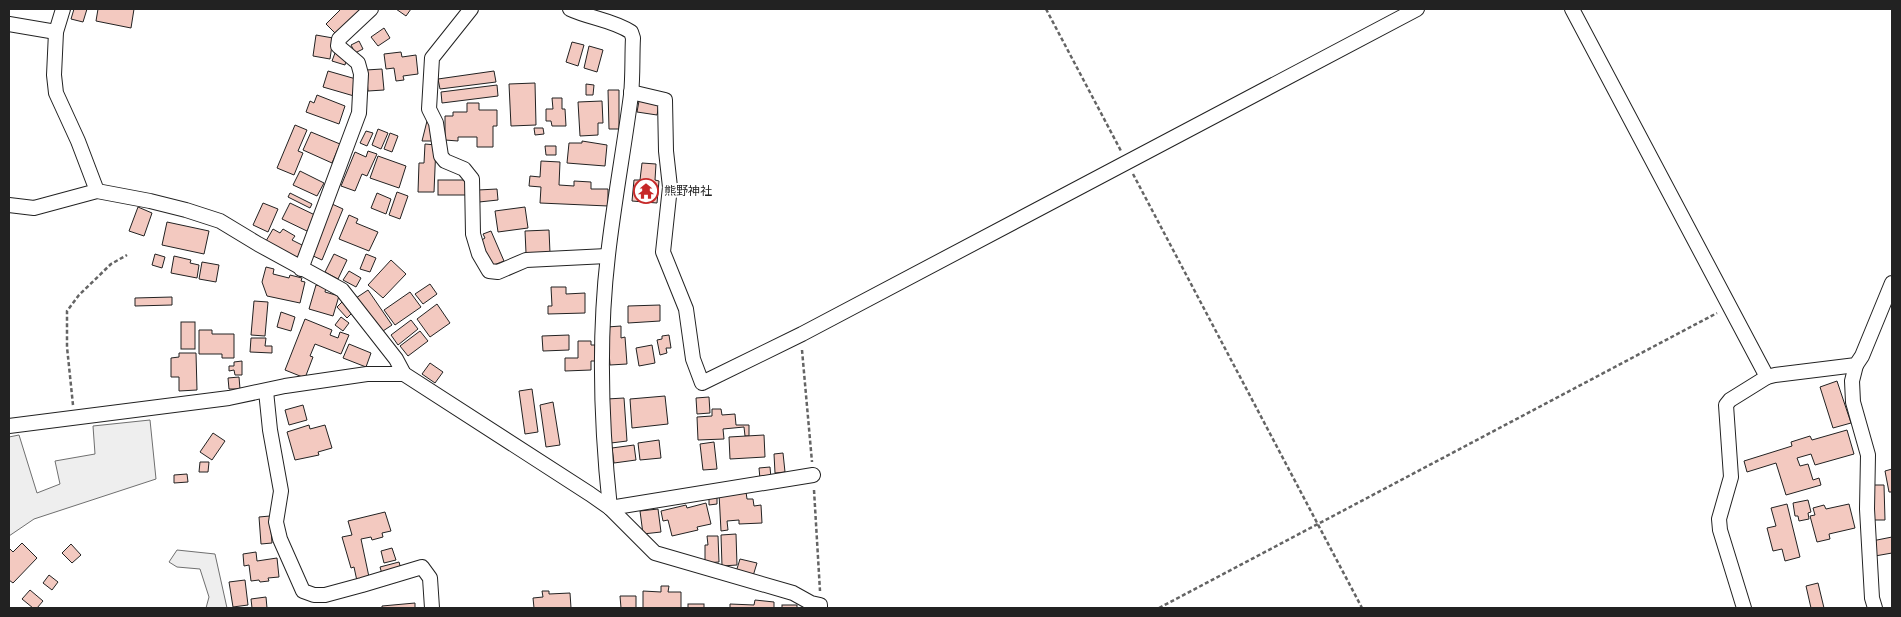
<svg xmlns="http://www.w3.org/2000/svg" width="1901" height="617" font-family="'Times New Roman','Noto Sans JP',serif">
<rect width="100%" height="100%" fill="#fff"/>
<!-- green -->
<g fill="#eee" stroke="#6f6f6f">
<polygon points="150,420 156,479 34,519 9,536 9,437 19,435 37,493 60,484 55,461 95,454 93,426"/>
<polygon points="177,550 215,554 227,608 206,608 209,597 200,569 177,567 169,562"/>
</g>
<!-- building -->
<g fill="#f3c9c0" stroke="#222">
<polygon points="74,9 87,9 83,22 71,19"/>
<polygon points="98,9 134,9 131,28 96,21"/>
<polygon points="341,9 358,9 362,13 338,36 326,24"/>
<polygon points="396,9 411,9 406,16"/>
<polygon points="384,28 390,38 378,46 371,37"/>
<polygon points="316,35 333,38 330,59 313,56"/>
<polygon points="359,41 363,49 355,53 351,45"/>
<polygon points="572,42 584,45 578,66 566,62"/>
<polygon points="589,46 603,50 597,72 584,68"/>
<polygon points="401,52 402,57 416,55 418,74 403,76 404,80 396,81 394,68 386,69 384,54"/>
<polygon points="335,53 347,56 345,65 332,61"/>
<polygon points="382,69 384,90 368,91 366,70"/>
<polygon points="328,71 356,79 354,96 323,87"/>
<polygon points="494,71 496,82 440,89 438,79"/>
<polygon points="535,83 536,125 511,126 509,84"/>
<polygon points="586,84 594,85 593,95 586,95"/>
<polygon points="497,85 498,96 442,103 441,92"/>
<polygon points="608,90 619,90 619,129 609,129"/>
<polygon points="317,95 345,106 339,124 306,112 310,101 314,103"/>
<polygon points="552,98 562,98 562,109 565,109 566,126 552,126 551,121 546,121 546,109 553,109"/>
<polygon points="602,101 603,123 598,123 598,135 580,136 578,102"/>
<polygon points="639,101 659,105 657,115 637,112"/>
<polygon points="467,103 479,103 479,110 497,110 497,126 493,126 493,147 477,147 477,137 458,137 458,141 445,140 445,116 453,116 453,112 467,112"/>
<polygon points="427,121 433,121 433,141 422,141"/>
<polygon points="295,125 307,130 298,151 303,153 294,175 277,168"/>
<polygon points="534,128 543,128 544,134 535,135"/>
<polygon points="378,129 388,133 381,149 372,145"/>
<polygon points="366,131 373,133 367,146 360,143"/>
<polygon points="311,132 340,144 332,163 303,150"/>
<polygon points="390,133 398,136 392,152 384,149"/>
<polygon points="582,141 607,145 605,166 567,163 569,143 582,143"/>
<polygon points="425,144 436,145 434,192 418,192 419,163 424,163"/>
<polygon points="545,146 556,146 556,155 546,155"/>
<polygon points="368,151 377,154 367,176 362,174 355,191 341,186 355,152 366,157"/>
<polygon points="378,156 406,166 399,188 370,178"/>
<polygon points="541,161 560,162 559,185 574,186 574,181 591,182 591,189 608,189 608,206 540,203 541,187 529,186 530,176 540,177"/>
<polygon points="642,163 656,164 655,180 659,181 657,203 632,201 634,180 640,180"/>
<polygon points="300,171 324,183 317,196 293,185"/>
<rect x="438" y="180" width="28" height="15"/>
<polygon points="497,189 498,200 479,202 478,190"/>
<polygon points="397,192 408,196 400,219 389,215"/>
<polygon points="290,193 312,204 310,208 288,197"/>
<polygon points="377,193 391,199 386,214 371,208"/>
<polygon points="263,203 278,209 268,232 253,225"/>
<polygon points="290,203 317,216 309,232 282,219"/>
<polygon points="332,204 343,209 322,260 311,255"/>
<polygon points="138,207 152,213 144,236 129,231"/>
<polygon points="525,207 528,228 498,232 495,211"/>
<polygon points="349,215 358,219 356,223 378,232 369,251 339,239"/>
<polygon points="167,222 209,231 204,254 162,245"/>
<polygon points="273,229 280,233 283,229 295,236 292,240 304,246 297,258 266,241"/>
<polygon points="549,230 550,253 526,253 525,231"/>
<polygon points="491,231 504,261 491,266 480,241 485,238 483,234"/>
<polygon points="155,254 165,257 162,268 152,265"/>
<polygon points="334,254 347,260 338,279 325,272"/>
<polygon points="366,254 376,258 370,272 360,269"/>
<polygon points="174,256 191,260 190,263 199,265 197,278 171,273"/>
<polygon points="391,260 406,274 383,298 368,285"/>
<polygon points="202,262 219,265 216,282 199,279"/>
<polygon points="266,267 274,269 273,274 289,278 290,275 302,278 301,281 305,282 300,303 267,296 262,282"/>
<polygon points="349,271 361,278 356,287 343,280"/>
<polygon points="430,284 437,294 423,304 415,294"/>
<polygon points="316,285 326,287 325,292 339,296 333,316 309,309"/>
<polygon points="551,287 566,287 566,294 585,293 585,313 548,314 548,306 552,306"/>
<polygon points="368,290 392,325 380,333 356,298"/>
<polygon points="410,292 421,307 395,325 384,310"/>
<polygon points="172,297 172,305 135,306 135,298"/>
<polygon points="254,301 268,302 265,336 251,335"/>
<polygon points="343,301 353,312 347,318 337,307"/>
<polygon points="437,304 450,323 430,337 417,319"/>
<polygon points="660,305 660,321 628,323 628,306"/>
<polygon points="281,312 295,317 291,331 277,327"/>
<polygon points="341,317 349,323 343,331 335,325"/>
<polygon points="305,319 332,330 330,335 338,338 340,332 349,335 341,354 315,344 310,356 313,357 305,378 285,370"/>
<polygon points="411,320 418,329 398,345 391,335"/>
<rect x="181" y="322" width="14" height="27"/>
<polygon points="621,326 621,338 625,337 627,364 610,365 607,327"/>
<polygon points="199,330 212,330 212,334 234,334 234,358 222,358 222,354 199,354"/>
<polygon points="420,331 428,341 408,356 400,346"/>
<polygon points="569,335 569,350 543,351 542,336"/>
<polygon points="669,335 671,348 666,348 667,353 660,355 657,340 662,339 662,336"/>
<polygon points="251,338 266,338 265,346 272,346 272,353 250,352"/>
<polygon points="578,341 591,341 591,345 595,345 595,361 591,361 591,370 565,371 565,358 578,358"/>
<polygon points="349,344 371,353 366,367 343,358"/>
<polygon points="652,345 655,363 639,366 636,348"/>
<polygon points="179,353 196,353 197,390 179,391 179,377 171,377 171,358 179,357"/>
<polygon points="242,361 242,375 235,375 234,370 229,371 229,366 234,366 234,362"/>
<polygon points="430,363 443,372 435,383 422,374"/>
<polygon points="239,377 240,389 229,389 228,378"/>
<polygon points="1837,381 1851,423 1833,428 1820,387"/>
<polygon points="532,389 538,432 525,434 519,391"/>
<polygon points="665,396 668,424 632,428 630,399"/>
<polygon points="709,397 710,413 697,414 696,398"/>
<polygon points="624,398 627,441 611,443 607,399"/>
<polygon points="553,402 560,445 546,447 540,405"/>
<polygon points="303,405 307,420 289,425 285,410"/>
<polygon points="712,409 721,409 722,415 735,414 736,425 749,425 749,436 745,436 744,427 723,429 724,439 698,440 697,417 712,416"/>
<polygon points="309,425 310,429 325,425 332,448 318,452 319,455 295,460 287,432"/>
<polygon points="1847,430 1854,454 1815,465 1811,454 1797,458 1800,466 1808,464 1813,480 1819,478 1821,485 1786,495 1776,463 1747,472 1744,461 1792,446 1791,442 1810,436 1812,440"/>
<polygon points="213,433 225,441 212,460 200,452"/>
<polygon points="764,435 765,457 730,459 729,437"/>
<polygon points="659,440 661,458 640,460 638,443"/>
<polygon points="714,442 717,469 703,470 700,444"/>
<polygon points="634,445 636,460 614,463 612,448"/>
<polygon points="783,453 785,472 775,473 774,454"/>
<polygon points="200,462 209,462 208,472 199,472"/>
<polygon points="770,467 771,478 760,479 759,468"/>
<polygon points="1892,469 1892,492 1889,492 1885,471"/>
<polygon points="187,474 188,482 174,483 174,475"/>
<polygon points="1872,485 1884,485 1885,520 1873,520"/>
<polygon points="746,492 747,499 753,499 754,506 761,505 762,523 739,524 739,520 727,521 728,530 721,531 719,493"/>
<polygon points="709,497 717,497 717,504 709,505"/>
<polygon points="1808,500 1811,512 1808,513 1809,519 1799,521 1798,516 1795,516 1793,503"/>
<polygon points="706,503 711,524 697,527 698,530 672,536 668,520 663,521 661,511 686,505 687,508"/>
<polygon points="1787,504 1800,557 1785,561 1782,549 1773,551 1767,528 1776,526 1771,508"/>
<polygon points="1849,504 1855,528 1829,534 1830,539 1817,542 1810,516 1815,515 1813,508 1824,505 1826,509"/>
<polygon points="658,509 661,532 643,534 640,511"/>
<polygon points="385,512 391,531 382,533 383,537 372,540 371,537 361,539 369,577 357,581 354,567 351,568 342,537 352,535 348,521"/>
<polygon points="270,516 272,543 261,544 259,517"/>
<polygon points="736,534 737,565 722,566 721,535"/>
<polygon points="707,536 718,536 719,562 705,563 705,545 708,545"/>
<polygon points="1892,537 1892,553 1875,556 1872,541"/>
<polygon points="22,543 37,558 13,583 9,580 9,548 13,552"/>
<polygon points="71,544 81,555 72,563 62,553"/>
<polygon points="392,548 396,560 384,563 381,551"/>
<polygon points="256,552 257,561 277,558 279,577 268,578 269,581 260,582 259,580 251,581 249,565 244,566 243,554"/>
<polygon points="740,559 757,563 753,576 736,572"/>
<polygon points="399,562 401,569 382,574 380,567"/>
<polygon points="49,575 58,582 52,590 43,583"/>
<polygon points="245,580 248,605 233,607 229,582"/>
<polygon points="1818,583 1824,608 1811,608 1806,586"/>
<polygon points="661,586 669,586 668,592 681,592 681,608 643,608 643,591 661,592"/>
<polygon points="30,590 43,601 37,608 33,608 22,599"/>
<polygon points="542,591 549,591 549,594 570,593 571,608 534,608 533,598 543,597"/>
<polygon points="620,596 636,596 636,608 621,608"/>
<polygon points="266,597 267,608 252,608 251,599"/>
<polygon points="755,600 774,602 774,608 730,608 730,604 754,605"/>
<polygon points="415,603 415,608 382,608 382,606"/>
<rect x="688" y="604" width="16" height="4"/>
<rect x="782" y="605" width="15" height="3"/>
</g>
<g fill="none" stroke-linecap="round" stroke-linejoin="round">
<defs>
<g id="minor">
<polyline points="63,9 56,32 54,75 56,93 78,141 97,191"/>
<polyline points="471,9 432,58 429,109 436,123 441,156 445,161 464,169 472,179 473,234 479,254 489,271 498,272 526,260 607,256"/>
<path d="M 570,9 C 589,18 613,20 631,32 L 633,38 C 632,56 633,76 631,95 C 624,148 614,202 608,255 C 598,340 601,424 610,508"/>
<polyline points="1572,9 1767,377"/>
<polyline points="9,24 56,32"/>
<polyline points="631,92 665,100 666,151 670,187 663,252 686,309 693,359 702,383 802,334 1417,9"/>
<polyline points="9,205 34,208 97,191 150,201 186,210 220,221 258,244 342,290 396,359 404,374 590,494 610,508 655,553 793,593 811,603 820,605 820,608"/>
<polyline points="301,269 359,113 361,74 358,63 338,46 339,39 371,9"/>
<polyline points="1856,365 1852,381 1853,402 1868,455 1867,509 1872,598 1875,608"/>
<polyline points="266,391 270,430 281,491 276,522 280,539 303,591 314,595 325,595 362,585 422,567 430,578 432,608"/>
<polyline points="9,426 229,398 285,386 367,374 404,374"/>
<polyline points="610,508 813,475"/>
<polyline points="1744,608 1720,530 1719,519 1731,477 1726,405 1730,400 1767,377 1775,375 1856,365 1862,356 1892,283"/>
</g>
</defs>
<!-- minor casing -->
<use href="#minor" stroke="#222" stroke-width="16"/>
<!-- path -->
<g stroke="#646464" stroke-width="2.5" stroke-dasharray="4 2.5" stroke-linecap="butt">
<polyline points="1046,9 1121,151"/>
<polyline points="1133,174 1362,608"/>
<polyline points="802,350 812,462"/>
<polyline points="73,405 67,347 67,311 79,295 111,264 127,255"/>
<polyline points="814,490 820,591"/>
<polyline points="1159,608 1717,313"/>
</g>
<!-- minor -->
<use href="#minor" stroke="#fff" stroke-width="14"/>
</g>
<!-- icons -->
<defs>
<symbol id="temple-ring" viewBox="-11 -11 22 22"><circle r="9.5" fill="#fff" stroke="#c62828" stroke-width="1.5"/><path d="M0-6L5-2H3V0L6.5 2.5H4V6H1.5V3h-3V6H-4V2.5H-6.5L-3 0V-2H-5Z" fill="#c62828"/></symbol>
</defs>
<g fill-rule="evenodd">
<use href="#temple-ring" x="632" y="177" width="28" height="28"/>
</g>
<g text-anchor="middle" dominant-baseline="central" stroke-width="4" stroke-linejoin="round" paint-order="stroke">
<!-- poi labels -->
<g font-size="12" fill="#222" stroke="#fff" text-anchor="start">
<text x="664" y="191">熊野神社</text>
</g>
</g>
<!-- border -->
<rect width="1901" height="617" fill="none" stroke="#222222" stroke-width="20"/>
</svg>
